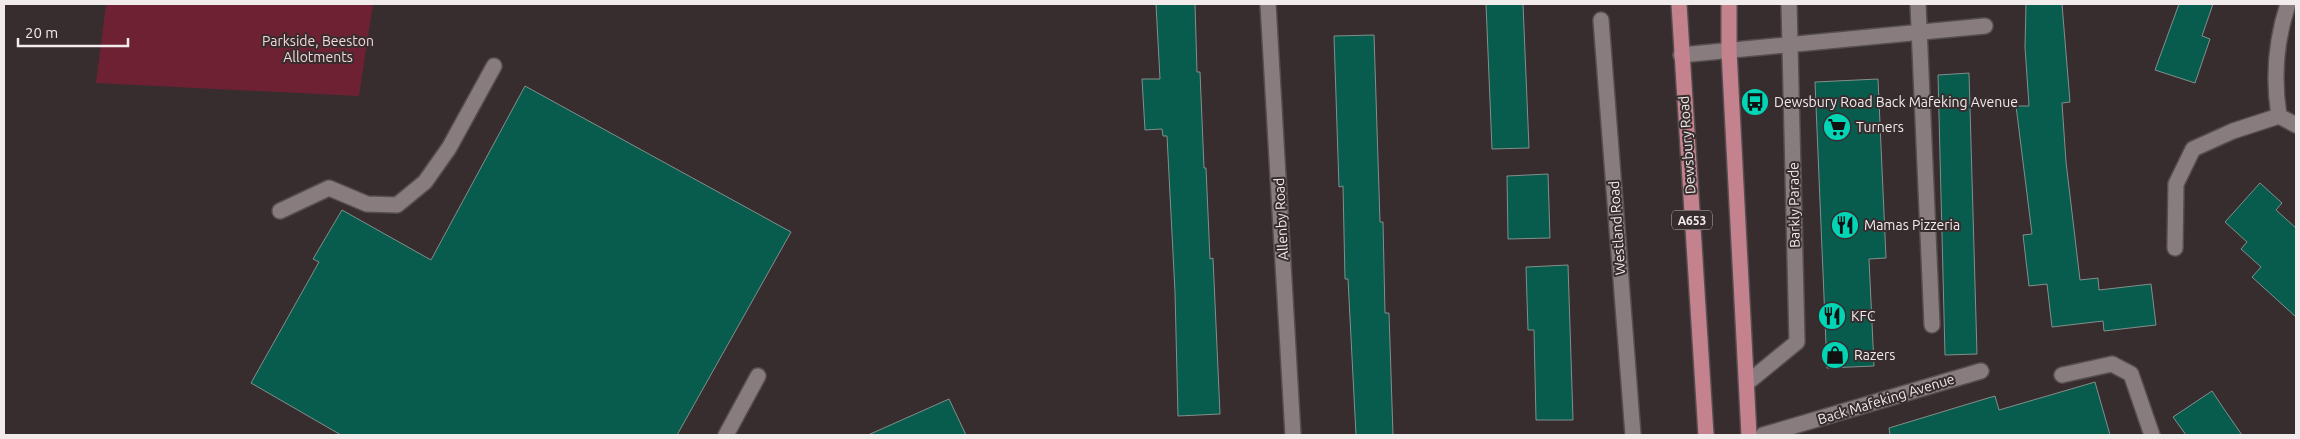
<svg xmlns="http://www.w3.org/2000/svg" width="2300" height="439" font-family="Ubuntu,sans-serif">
<rect width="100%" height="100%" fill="#372d2e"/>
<!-- green -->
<polygon fill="#6f2134" points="106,4 373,4 359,96 96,83"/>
<!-- building -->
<g fill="#085c4e" stroke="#828f8b">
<polygon points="1156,4 1195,4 1197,72 1200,72 1204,168 1206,168 1210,259 1213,258 1220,414 1178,416 1175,292 1167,136 1163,136 1162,129 1145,130 1142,79 1160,79"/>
<polygon points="1486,4 1523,4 1529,148 1492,149"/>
<polygon points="2026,4 2062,4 2070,102 2062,103 2066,162 2080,280 2098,278 2099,290 2151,284 2156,325 2104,331 2103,321 2052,327 2047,284 2029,286 2023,235 2032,234 2016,106 2029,106 2025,47"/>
<polygon points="2179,4 2213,4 2202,36 2210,39 2195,83 2155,70"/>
<polygon points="1374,35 1380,222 1383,222 1385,313 1389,313 1393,435 1356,435 1348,279 1345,279 1343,186 1339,187 1334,36"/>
<polygon points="1969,73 1977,354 1945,355 1938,75"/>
<polygon points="1878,79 1886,258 1869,259 1874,366 1827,368 1815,82"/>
<polygon points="525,86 791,232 677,435 341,435 251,383 319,262 313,259 342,210 431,260"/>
<polygon points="1548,174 1550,238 1508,239 1507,176"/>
<polygon points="2260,183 2282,203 2276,210 2296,228 2296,317 2252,277 2261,267 2241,249 2247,242 2225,222"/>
<polygon points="1568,265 1573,420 1536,420 1534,330 1528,330 1526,267"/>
<polygon points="2095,382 2110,435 1890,435 1889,428 1978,401 1995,396 1999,410"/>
<polygon points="2212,391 2224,409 2242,435 2186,435 2173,417"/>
<polygon points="949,399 966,435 868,435"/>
</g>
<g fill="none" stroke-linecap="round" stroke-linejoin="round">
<defs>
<g id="minor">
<polyline points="1268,4 1293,435"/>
<polyline points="1918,4 1932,325"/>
<path d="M 2288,4 C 2276,40 2273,78 2279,116 L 2296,125"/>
<polyline points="1601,20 1633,435"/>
<polyline points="1681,55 1985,26"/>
<polyline points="280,211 329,188 367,204 397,205 425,182 449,148 494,66"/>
<polyline points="2175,248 2176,184 2193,149 2233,131 2279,116"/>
<polyline points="2062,375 2112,364 2131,374 2152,435"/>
<polyline points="1747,383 1797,342 1789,4"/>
<polyline points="726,435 758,376"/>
<polyline points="1763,435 1981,371"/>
</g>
<g id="major">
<polyline points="1679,4 1706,435"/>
<polyline points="1729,4 1729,51 1749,435"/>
</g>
</defs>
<!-- minor casing -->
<use href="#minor" stroke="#554d4e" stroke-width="18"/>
<!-- major casing -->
<use href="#major" stroke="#554d4e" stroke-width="18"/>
<!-- minor -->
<use href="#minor" stroke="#897c7e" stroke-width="15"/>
<!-- major -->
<use href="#major" stroke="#c3828d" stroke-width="15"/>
</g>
<!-- icons -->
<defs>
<symbol id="bus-disc" viewBox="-11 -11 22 22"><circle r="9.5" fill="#01d5b6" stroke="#372d2e"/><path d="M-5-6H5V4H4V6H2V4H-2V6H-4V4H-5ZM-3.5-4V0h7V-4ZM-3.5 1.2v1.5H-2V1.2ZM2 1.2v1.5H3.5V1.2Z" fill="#111"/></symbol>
<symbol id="supermarket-disc" viewBox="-11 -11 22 22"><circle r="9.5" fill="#01d5b6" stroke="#372d2e"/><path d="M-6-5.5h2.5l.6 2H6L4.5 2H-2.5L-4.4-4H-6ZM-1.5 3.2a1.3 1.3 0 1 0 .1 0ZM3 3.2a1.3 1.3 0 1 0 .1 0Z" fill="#111"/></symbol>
<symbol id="restaurant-disc" viewBox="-11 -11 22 22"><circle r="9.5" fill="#01d5b6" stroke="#372d2e"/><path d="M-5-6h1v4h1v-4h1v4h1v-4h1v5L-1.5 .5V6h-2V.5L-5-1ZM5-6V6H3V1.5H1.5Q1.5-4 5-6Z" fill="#111"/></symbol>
<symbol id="shop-disc" viewBox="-11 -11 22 22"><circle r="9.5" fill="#01d5b6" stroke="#372d2e"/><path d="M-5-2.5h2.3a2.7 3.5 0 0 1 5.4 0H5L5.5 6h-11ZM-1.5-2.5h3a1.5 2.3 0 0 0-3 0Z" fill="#111"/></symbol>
</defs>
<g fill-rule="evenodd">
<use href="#bus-disc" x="1739" y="86" width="32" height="32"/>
<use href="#supermarket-disc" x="1821" y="111" width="32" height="32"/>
<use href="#restaurant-disc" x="1829" y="209" width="32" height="32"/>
<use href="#restaurant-disc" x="1816" y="300" width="32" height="32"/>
<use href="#shop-disc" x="1819" y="339" width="32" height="32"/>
</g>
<g text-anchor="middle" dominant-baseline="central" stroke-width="4" stroke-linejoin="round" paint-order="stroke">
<!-- shield labels -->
<rect fill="#372d2e" stroke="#bab2b3" stroke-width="1" x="1672" y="210.5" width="40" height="19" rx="4"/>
<g font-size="12" font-weight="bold" fill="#f2ebec">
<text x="1692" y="220">A653</text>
</g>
<!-- park labels -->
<g font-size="14" fill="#f3d7da" stroke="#372d2e">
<text x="318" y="41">Parkside, Beeston<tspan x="318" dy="16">Allotments</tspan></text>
</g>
<!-- poi labels -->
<g font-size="14" fill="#f2ebec" stroke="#372d2e" text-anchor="start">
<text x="1774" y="102">Dewsbury Road Back Mafeking Avenue</text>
<text x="1856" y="127">Turners</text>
<text x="1864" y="225">Mamas Pizzeria</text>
<text x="1851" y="316">KFC</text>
<text x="1854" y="355">Razers</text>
</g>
<!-- street labels -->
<g font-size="14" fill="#f2ebec" stroke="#372d2e">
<text transform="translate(1687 145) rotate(-94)">Dewsbury Road</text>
<text transform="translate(1794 205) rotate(-91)">Barkly Parade</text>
<text transform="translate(1281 219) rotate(-93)">Allenby Road</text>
<text transform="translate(1617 228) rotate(-94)">Westland Road</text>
<text transform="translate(1886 399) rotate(-17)">Back Mafeking Avenue</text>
</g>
</g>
<!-- border -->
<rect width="2300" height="439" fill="none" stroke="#f2ebec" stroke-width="10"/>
<!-- scale -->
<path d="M18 38v8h110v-8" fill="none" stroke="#f2ebec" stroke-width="2.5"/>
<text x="25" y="38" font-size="15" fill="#f2ebec" stroke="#372d2e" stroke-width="4" paint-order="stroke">20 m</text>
</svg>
